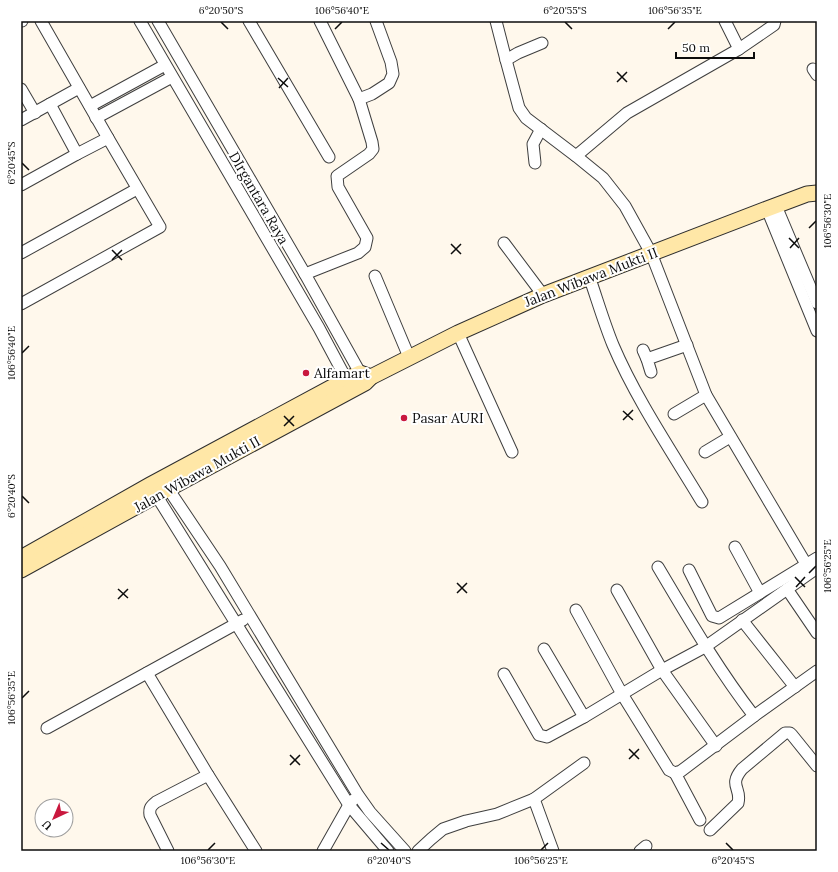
<svg xmlns="http://www.w3.org/2000/svg" width="838" height="872" font-family="Lora,serif">
<rect width="100%" height="100%" fill="#fff8ec"/>
<g fill="none" stroke-linecap="round" stroke-linejoin="round">
<defs>
<g id="minor">
<polyline points="21,21 22,21"/>
<polyline points="41,21 108,138"/>
<polyline points="140,21 319,328 350,386"/>
<polyline points="158,21 305,274 364,380"/>
<polyline points="249,21 329,157"/>
<polyline points="320,21 359,99"/>
<polyline points="496,21 506,60 519,108 526,118 576,156 603,178 625,206 651,253 706,395 806,564"/>
<polyline points="725,21 739,49"/>
<polyline points="506,60 518,53 542,43"/>
<polyline points="813,69 817,75"/>
<polyline points="21,89 35,113"/>
<polyline points="90,106 165,65"/>
<polyline points="96,118 172,77"/>
<polyline points="21,120 79,88"/>
<polyline points="576,156 627,113 739,49 774,25 775,21"/>
<polyline points="535,163 533,144 541,129"/>
<polyline points="21,185 77,154 50,104"/>
<polyline points="776,206 817,303"/>
<polyline points="767,209 817,331"/>
<polyline points="504,243 543,295"/>
<polyline points="21,253 137,189"/>
<polyline points="305,274 358,253 365,247 367,238 338,187 337,176 369,154 373,149 372,142 359,99 372,94 389,83 393,74 391,62 376,21"/>
<polyline points="375,276 409,357"/>
<path d="M 589,276 C 597,299 604,323 613,345 C 636,399 672,452 702,502"/>
<polyline points="21,304 160,227 108,138 77,154"/>
<polyline points="458,333 512,452"/>
<polyline points="643,350 647,359"/>
<polyline points="651,372 647,359 687,345"/>
<polyline points="674,414 706,395"/>
<polyline points="705,452 730,437"/>
<polyline points="165,484 220,566 358,795 370,812 405,851"/>
<polyline points="153,490 349,805 388,851"/>
<polyline points="735,547 760,593"/>
<path d="M 658,567 C 689,619 717,668 754,716 L 817,671"/>
<polyline points="689,570 712,616 719,618 817,558"/>
<polyline points="787,589 817,633"/>
<polyline points="617,590 662,670 716,746"/>
<polyline points="576,610 622,694 669,770 675,773 681,771 754,716"/>
<polyline points="742,620 795,687"/>
<polyline points="544,649 584,717"/>
<polyline points="147,673 208,775 256,851"/>
<polyline points="504,674 539,735 547,737 584,717 662,670 705,647 817,568"/>
<polyline points="47,728 243,620"/>
<polyline points="675,773 700,820"/>
<polyline points="534,799 553,851"/>
<path d="M 710,830 L 738,803 C 742,788 728,786 742,769 L 785,733 L 790,733 L 792,735 L 817,766"/>
<path d="M 168,851 L 150,815 C 149,808 151,806 156,802 L 208,775"/>
<polyline points="323,851 349,805 353,800"/>
<polyline points="418,851 431,839 443,829 466,821 497,814 534,799 584,763"/>
<polyline points="640,851 646,846"/>
</g>
<g id="secondary">
<polyline points="21,558 150,485 347,379 360,373 371,377"/>
<polyline points="21,570 168,489 365,383 371,377 458,333 543,295 767,209 807,194 817,193"/>
</g>
</defs>
<!-- minor casing -->
<use href="#minor" stroke="#3f3f3f" stroke-width="13"/>
<!-- secondary casing -->
<use href="#secondary" stroke="#2e2e2e" stroke-width="17"/>
<!-- minor -->
<use href="#minor" stroke="#fff" stroke-width="11"/>
<!-- secondary -->
<use href="#secondary" stroke="#ffe7a7" stroke-width="15"/>
</g>
<!-- ticks -->
<path fill="none" stroke="#0c0c0c" stroke-width="1.5" d="M 221,22 L 228,29M 565,22 L 572,29M 335,29 L 342,22M 668,29 L 675,22M 617,72 L 627,82M 278,78 L 288,87M 617,82 L 627,72M 279,88 L 288,78M 22,163 L 29,170M 809,228 L 816,221M 789,238 L 799,248M 451,244 L 461,254M 790,248 L 799,238M 112,250 L 122,260M 451,254 L 461,244M 112,260 L 122,250M 22,353 L 29,346M 623,411 L 633,420M 284,416 L 294,426M 623,420 L 633,410M 284,426 L 294,416M 22,496 L 29,503M 809,573 L 816,566M 795,577 L 805,587M 457,583 L 467,593M 796,587 L 805,577M 118,589 L 128,598M 457,593 L 467,583M 118,599 L 128,589M 22,698 L 29,691M 629,749 L 639,759M 290,755 L 300,765M 629,759 L 639,749M 290,765 L 300,755M 381,843 L 389,850M 726,843 L 733,850M 208,850 L 215,843M 541,850 L 548,843"/>
<!-- markers -->
<g fill="#c9183e" stroke="#fff" stroke-width="1.5">
<circle cx="306" cy="373" r="4"/>
<circle cx="404" cy="418" r="4"/>
</g>
<g text-anchor="middle" dominant-baseline="central" stroke-width="4" stroke-linejoin="round" paint-order="stroke">
<!-- street labels -->
<g font-size="14" fill="#0c0c0c" stroke="#fff">
<text transform="translate(259 198) rotate(60)">DIrgantara Raya</text>
<text transform="translate(591 277) rotate(-21)">Jalan Wibawa Mukti II</text>
<text transform="translate(197 474) rotate(-29)">Jalan Wibawa Mukti II</text>
</g>
<!-- poi labels -->
<g font-size="14" fill="#0c0c0c" stroke="#fff" text-anchor="start">
<text x="314" y="373">Alfamart</text>
<text x="412" y="418">Pasar AURI</text>
</g>
</g>
<!-- border -->
<rect width="838" height="872" fill="none" stroke="#ffffff" stroke-width="44"/>
<!-- north arrow -->
<g transform="translate(54 818) rotate(224)"><circle r="19" fill="#ffffff" stroke="#9e9e9e"/>
<path d="M0-3L7 15L0 10L-7 15Z" fill="#c9183e"/>
<text y="-6" font-size="11" font-weight="bold" text-anchor="middle" fill="#0c0c0c">U</text>
</g>
<!-- scale -->
<path d="M676 52v6h78v-6" fill="none" stroke="#0c0c0c" stroke-width="2"/>
<text x="682" y="52" font-size="12" fill="#0c0c0c" stroke="#ffffff" stroke-width="3" paint-order="stroke">50 m</text>
<rect x="22" y="22" width="794" height="828" fill="none" stroke="#0c0c0c" stroke-width="1.5"/>
<g font-size="10" text-anchor="middle" fill="#0c0c0c">
<text x="221" y="14">6°20'50"S</text>
<text x="342" y="14">106°56'40"E</text>
<text x="565" y="14">6°20'55"S</text>
<text x="675" y="14">106°56'35"E</text>
<text transform="translate(11 163) rotate(-90)" y="4">6°20'45"S</text>
<text transform="translate(827 221) rotate(-90)" y="4">106°56'30"E</text>
<text transform="translate(11 353) rotate(-90)" y="4">106°56'40"E</text>
<text transform="translate(11 496) rotate(-90)" y="4">6°20'40"S</text>
<text transform="translate(827 566) rotate(-90)" y="4">106°56'25"E</text>
<text transform="translate(11 698) rotate(-90)" y="4">106°56'35"E</text>
<text x="208" y="864">106°56'30"E</text>
<text x="389" y="864">6°20'40"S</text>
<text x="541" y="864">106°56'25"E</text>
<text x="733" y="864">6°20'45"S</text>
</g>
</svg>
